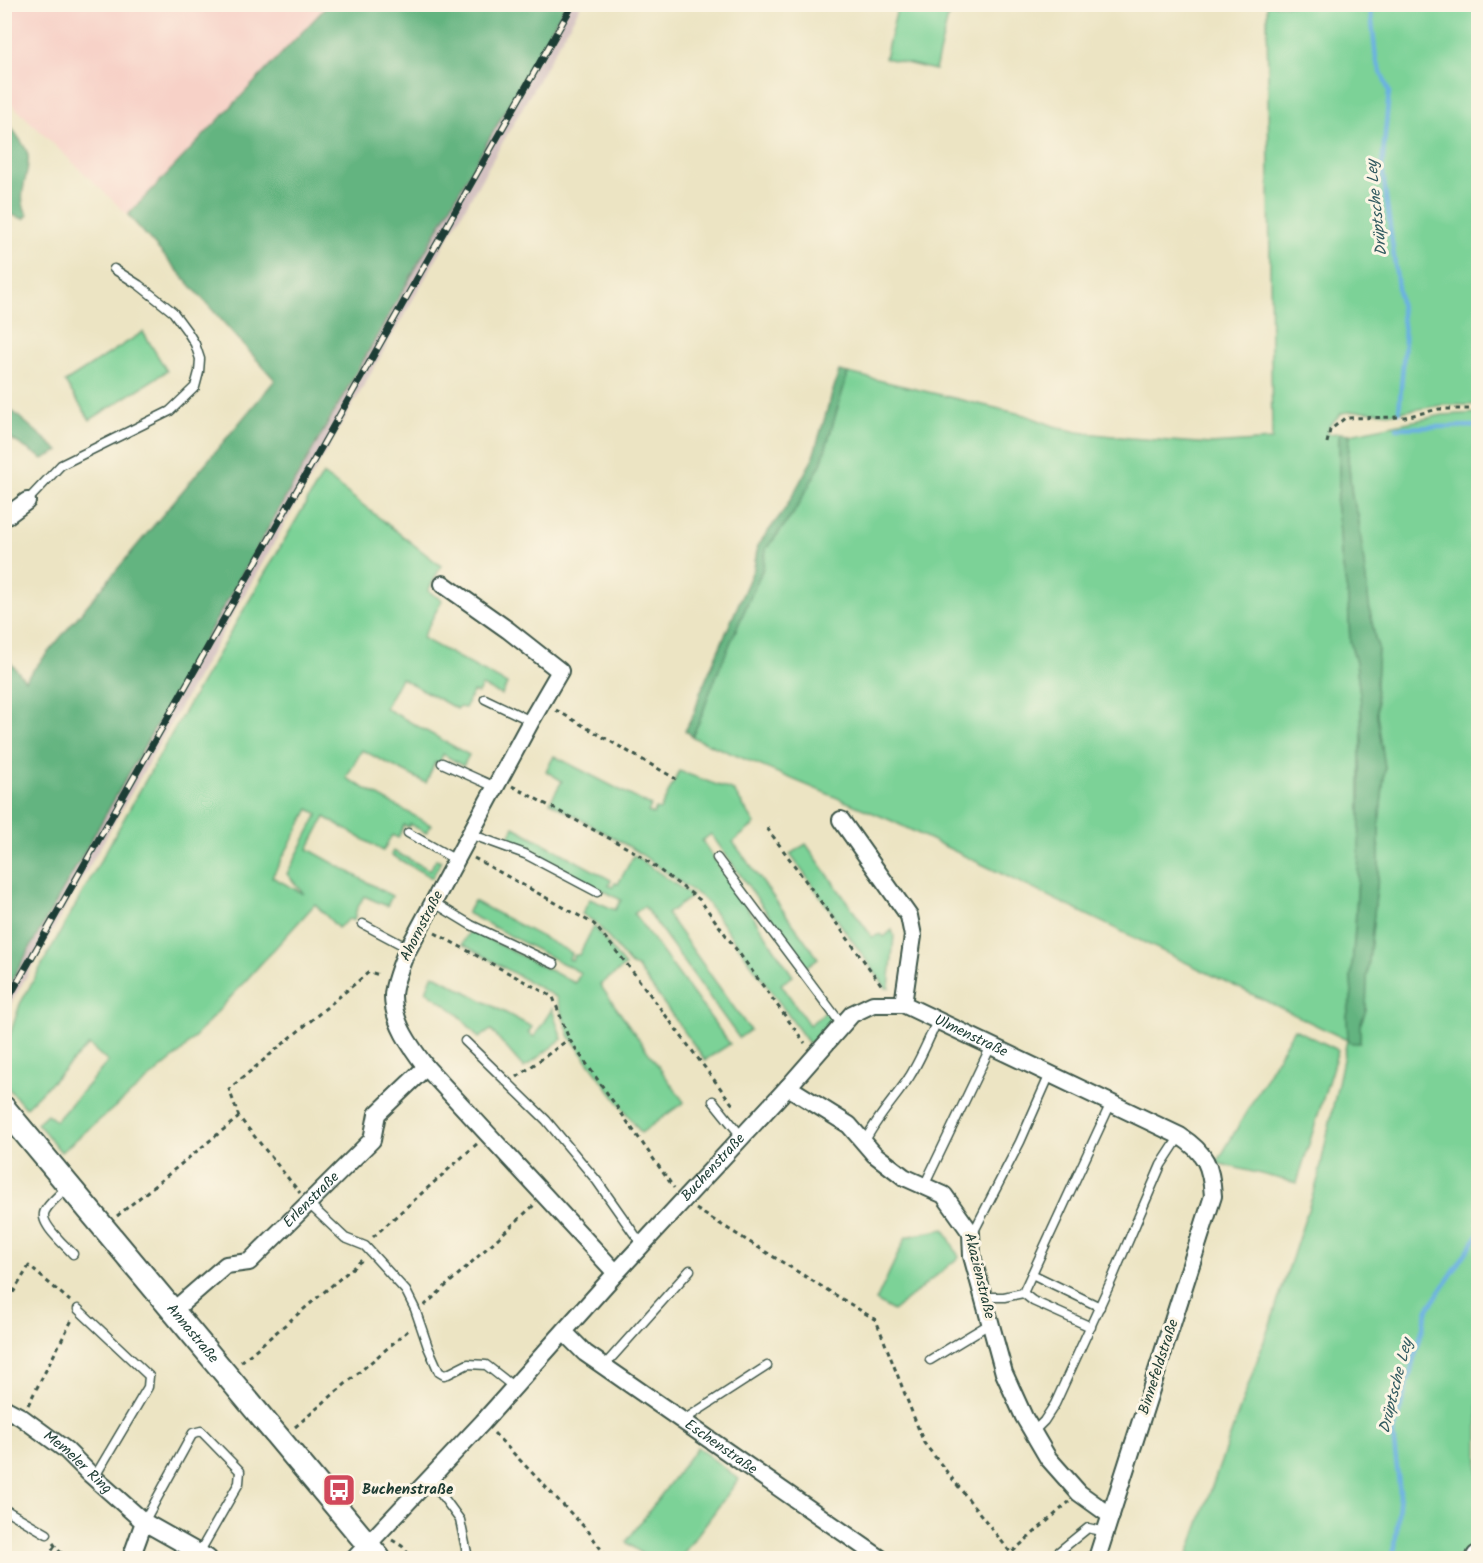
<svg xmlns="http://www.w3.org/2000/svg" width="1483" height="1563" font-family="Kalam,sans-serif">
<rect width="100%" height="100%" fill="#fcf5e5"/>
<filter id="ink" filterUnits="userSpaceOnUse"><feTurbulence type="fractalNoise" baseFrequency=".0167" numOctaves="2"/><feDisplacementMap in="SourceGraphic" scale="12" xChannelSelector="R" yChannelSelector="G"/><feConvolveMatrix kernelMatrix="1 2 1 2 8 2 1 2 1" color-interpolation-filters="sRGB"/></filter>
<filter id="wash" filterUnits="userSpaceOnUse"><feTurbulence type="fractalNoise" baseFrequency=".008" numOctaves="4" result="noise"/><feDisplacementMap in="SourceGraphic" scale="24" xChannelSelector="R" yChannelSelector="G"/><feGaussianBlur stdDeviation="1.35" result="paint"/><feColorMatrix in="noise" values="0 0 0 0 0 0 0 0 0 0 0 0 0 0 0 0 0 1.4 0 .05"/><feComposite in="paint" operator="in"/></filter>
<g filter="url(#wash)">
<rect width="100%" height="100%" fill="#ece4c3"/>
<!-- built -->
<polygon fill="#f7d1c7" points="4,5 328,5 128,215 5,98"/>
<!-- industrial -->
<polygon fill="#d2bfc0" points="565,5 581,5 5,1014 5,992 165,712 448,207"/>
<!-- green -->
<g fill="#7bd297" stroke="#4d8866" stroke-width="1.5" fill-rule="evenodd">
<polygon points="898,5 951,5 935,70 885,58"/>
<polygon points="1267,5 1478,5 1478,405 1443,405 1393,413 1361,411 1348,412 1342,413 1330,425 1327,434 1339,433 1339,489 1336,502 1340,531 1341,555 1348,598 1350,641 1356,663 1361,703 1362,743 1360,753 1360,840 1355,926 1351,979 1352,994 1347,1016 1348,1040 1360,1043 1360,1025 1366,1010 1367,979 1379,867 1379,823 1385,768 1377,715 1376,684 1378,647 1375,639 1369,605 1358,515 1352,497 1348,458 1350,434 1443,415 1478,413 1478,1558 1200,1558 1188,1554 1273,1316 1318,1179 1347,1040 890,820 692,737 702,715 709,694 722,662 763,568 766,549 793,514 821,464 848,373 1025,415 1054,426 1077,432 1130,438 1211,444 1272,440"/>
<polygon points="143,332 167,371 90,420 65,382"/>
<path d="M 323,474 L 441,566 L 428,591 L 442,600 L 422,638 L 507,684 L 502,695 L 482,686 L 478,693 L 473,692 L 465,708 L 459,707 L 457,709 L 401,678 L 385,708 L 469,755 L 463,766 L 443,754 L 439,764 L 435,762 L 426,783 L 362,750 L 346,778 L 431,825 L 426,833 L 410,824 L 408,827 L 404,825 L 398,838 L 392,835 L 383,851 L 325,817 L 308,849 L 392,896 L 387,906 L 364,896 L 356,911 L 354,921 L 349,919 L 338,928 L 315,904 L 181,1052 L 61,1152 L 37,1123 L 47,1114 L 56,1121 L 108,1062 L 89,1045 L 25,1108 L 5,1084 L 5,1050 L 20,1004 L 180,719 ZM 309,809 L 318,814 L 287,874 L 304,894 L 272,877 Z"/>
<polygon points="554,756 651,806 648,812 653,814 656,809 660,810 679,771 734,791 755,824 733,842 818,958 806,967 711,834 702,841 793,976 781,984 809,1025 827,1011 833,1018 810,1045 705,900 635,850 550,802 562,781 546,771"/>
<polygon points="514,827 611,880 609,886 613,887 615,883 618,884 634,855 692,896 667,914 750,1030 739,1038 644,906 634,914 730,1044 705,1060 637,967 631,965 596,923 582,914 590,899 615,910 621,900 521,846 505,844"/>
<polygon points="806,844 872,937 881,934 884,937 892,930 894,936 889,988 886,988 790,854"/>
<polygon points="393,851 430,870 436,859 441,861 432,878 391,855"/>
<polygon points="474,901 572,953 569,959 572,960 575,955 579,955 594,926 625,966 600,985 684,1102 641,1133 570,1037 556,997 462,944 470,930 575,983 581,973 467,913"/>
<polygon points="433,974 532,1027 528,1033 534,1037 552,1009 562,1039 524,1068 491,1030 479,1038 456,1012 426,991"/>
<polygon points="1294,1029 1338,1050 1297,1183 1217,1163"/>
<polygon points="944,1229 959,1257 893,1311 876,1301 906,1237"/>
<polygon points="697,1447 739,1479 680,1558 648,1558 626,1542"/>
</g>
<!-- forest -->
<g fill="#64b480" stroke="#42785a" stroke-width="1.5">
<path d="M 328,5 L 565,5 C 376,332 192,663 5,992 L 5,656 L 25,680 L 275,380 L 128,215 Z"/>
<path d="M 5,119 C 11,128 26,145 28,155 C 31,175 14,196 28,215 L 24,219 L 5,213 Z"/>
<polygon points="839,371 848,373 821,464 793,514 766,549 763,568 722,662 709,694 702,715 692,737 689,733 685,731 695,711 700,693 754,568 758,545 785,509 812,460"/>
<polygon points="4,405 5,405 59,451 43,459 5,435"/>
<path d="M 1339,433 L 1350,434 L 1348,458 L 1352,497 L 1358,515 L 1369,605 L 1375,639 L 1378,647 L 1376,684 L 1377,715 L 1385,768 L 1379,823 L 1379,867 L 1367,979 L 1366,1010 L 1360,1025 L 1360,1043 L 1352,1043 L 1348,1040 L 1347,1016 L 1352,994 L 1351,979 C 1358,904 1361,829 1360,753 L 1362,743 L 1361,703 L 1356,663 L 1350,641 L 1348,598 L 1341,555 L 1340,531 L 1336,502 L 1339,489 Z"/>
</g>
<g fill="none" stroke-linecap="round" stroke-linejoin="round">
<!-- stream -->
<g stroke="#6bb1e2" stroke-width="4.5">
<polyline points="1370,4 1376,59 1389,92 1382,167 1405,340 1399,412"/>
<polyline points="1397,428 1478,426"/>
<polyline points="1392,1558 1395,1547 1400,1493 1393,1435 1428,1309 1478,1235"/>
</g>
</g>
</g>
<g filter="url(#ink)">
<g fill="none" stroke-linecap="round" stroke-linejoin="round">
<defs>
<g id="lane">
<polyline points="27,501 61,465 170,411 195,387 199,372 200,359 195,344 187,331 173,312 139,285 114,269"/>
<polyline points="485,699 531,721"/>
<polyline points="442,763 495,787"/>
<polyline points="408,833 456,860"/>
<polyline points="470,834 525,854 597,892"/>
<polyline points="717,858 842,1025"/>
<polyline points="433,902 471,925 554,964"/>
<polyline points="363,924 408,948"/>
<polyline points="465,1041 546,1120 597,1181 642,1245"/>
<polyline points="713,1101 742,1137"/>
<path d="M 864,1143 C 876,1118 895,1099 910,1076 C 921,1058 929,1039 937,1021"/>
<path d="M 69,1186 C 61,1193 50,1202 45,1211 C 38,1223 65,1245 73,1254"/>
<polyline points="924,1186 991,1046"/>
<polyline points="308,1203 345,1238 365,1246 406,1291 415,1309 428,1347 439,1372 444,1375 448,1374 468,1364 486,1365 514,1387"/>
<polyline points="972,1235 1020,1142 1050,1074"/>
<polyline points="1032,1274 1100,1307"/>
<polyline points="1023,1293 1033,1301 1091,1327"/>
<polyline points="984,1297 1004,1297 1023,1293 1111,1103"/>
<polyline points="78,1309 149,1376 148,1387 94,1478"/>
<polyline points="930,1360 991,1323"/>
<polyline points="604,1366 690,1270"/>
<polyline points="682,1421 767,1366"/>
<polyline points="1033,1432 1044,1421 1055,1404 1112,1279 1161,1165 1180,1136"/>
<polyline points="430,1479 460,1520 468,1558"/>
<polyline points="4,1509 47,1534"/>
<polyline points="144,1522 193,1433 201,1431 240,1471 239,1483 199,1553"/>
<polyline points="1051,1558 1088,1528 1106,1532"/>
</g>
<g id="street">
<polyline points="4,518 27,501"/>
<path d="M 443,584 L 508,630 L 560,671 L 531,721 L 405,955 C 401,965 393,986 393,996 C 393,1023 411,1047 426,1067 L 616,1273"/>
<path id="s1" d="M 841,820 L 909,916 L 913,936 L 903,1004 L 1180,1136 C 1206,1153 1211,1166 1213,1196 L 1097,1558"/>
<polyline points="788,1087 849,1125 874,1154 904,1177 944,1195 971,1233 972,1256 1004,1373 1024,1417 1048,1458 1079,1493 1111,1516"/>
<path id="s2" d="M 174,1310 L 226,1265 L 249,1262 L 372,1140 L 377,1114 L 426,1067"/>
<path id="s3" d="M 564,1332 L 585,1353 L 880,1558"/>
<path id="s4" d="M 4,1408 L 21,1417 L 66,1450 L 90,1474 L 144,1522 L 131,1558"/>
<polyline points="144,1522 208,1558"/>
<path id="s5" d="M 355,1558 L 483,1422 L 616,1273 L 788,1087 L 852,1014 L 873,1004 L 903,1004"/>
</g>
<g id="secondary">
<path id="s6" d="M 4,1108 L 379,1558"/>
<polyline points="1478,1558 1478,1557"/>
</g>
</defs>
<!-- lane casing -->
<use href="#lane" stroke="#3e5649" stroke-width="11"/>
<!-- street casing -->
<use href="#street" stroke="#3e5649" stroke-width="20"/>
<!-- secondary casing -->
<use href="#secondary" stroke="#3e5649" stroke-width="26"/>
<!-- path -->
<g stroke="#3e5649" stroke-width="3" stroke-dasharray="4.5 4.5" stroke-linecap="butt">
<polyline points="1327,443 1330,430 1345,418 1405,417 1439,409 1478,409"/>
<polyline points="556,710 676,779"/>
<polyline points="512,786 635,852 700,900 805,1043"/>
<polyline points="767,828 883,987"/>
<polyline points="474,858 594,924 630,968 733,1105"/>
<polyline points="435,933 553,997 569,1039 674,1188"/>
<polyline points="517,1077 569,1039"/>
<polyline points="239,1117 229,1089 369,972 380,975"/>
<polyline points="696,1209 876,1320 924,1443 1011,1553 1069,1502"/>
<polyline points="117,1216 239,1117 300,1193"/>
<polyline points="373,1237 478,1143"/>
<polyline points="424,1306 534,1205"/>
<polyline points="4,1308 29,1266 70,1301"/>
<polyline points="241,1362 362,1260"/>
<polyline points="28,1405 73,1318"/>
<polyline points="295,1427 411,1328"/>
<polyline points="494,1433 589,1532 607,1558"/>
<polyline points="392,1540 402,1546 412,1558"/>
<polyline points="53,1543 60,1552 71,1558"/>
<polyline points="47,1558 55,1546"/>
</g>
<!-- lane -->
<use href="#lane" stroke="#fff" stroke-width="8"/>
<!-- street -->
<use href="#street" stroke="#fff" stroke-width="16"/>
<!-- secondary -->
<use href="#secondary" stroke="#fff" stroke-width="22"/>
<defs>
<polyline id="rail" points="4,1006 573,4"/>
</defs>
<!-- rail casing -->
<use href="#rail" stroke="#1f3d34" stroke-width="7"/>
<!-- rail -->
<use href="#rail" stroke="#fcf5e5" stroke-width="4.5" stroke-dasharray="14" stroke-linecap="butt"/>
</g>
</g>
<!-- icons -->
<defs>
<symbol id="bus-square" viewBox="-11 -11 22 22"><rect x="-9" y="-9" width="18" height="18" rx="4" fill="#d1495b" stroke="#fcf5e5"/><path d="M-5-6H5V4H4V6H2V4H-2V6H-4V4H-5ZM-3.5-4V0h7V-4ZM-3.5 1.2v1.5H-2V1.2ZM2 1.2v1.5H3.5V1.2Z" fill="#fff"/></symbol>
</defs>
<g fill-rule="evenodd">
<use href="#bus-square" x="320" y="1471" width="38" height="38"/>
</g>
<g text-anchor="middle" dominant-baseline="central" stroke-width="6" stroke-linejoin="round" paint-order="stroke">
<!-- street labels -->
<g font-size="15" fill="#1f3d34" stroke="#fcf5e5">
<text transform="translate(422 926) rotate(-63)">Ahornstraße</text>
<text stroke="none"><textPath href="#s1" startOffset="282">Ulmenstraße</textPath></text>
<text stroke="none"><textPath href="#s5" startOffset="530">Buchenstraße</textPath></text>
<text stroke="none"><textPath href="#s2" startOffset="180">Erlenstraße</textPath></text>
<text transform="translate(979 1276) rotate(76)">Akazienstraße</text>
<text stroke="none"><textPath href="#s6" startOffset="294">Annastraße</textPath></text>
<text transform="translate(1159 1367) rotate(-72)">Binnefeldstraße</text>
<text stroke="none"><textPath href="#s3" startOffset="195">Eschenstraße</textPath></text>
<text stroke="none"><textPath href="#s4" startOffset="92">Memeler Ring</textPath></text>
</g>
<!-- poi labels -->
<g font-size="15" font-weight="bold" fill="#1f3d34" stroke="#fcf5e5" text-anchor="start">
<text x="362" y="1490">Buchenstraße</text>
</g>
<!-- water labels -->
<g font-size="16" font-style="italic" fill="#325a60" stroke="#fcf5e5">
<text transform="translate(1377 208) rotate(-96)">Drüptsche Ley</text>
<text transform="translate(1396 1386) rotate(-76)">Drüptsche Ley</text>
</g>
</g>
<!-- margin -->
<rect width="1483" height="1563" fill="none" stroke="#fcf5e5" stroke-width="24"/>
</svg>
